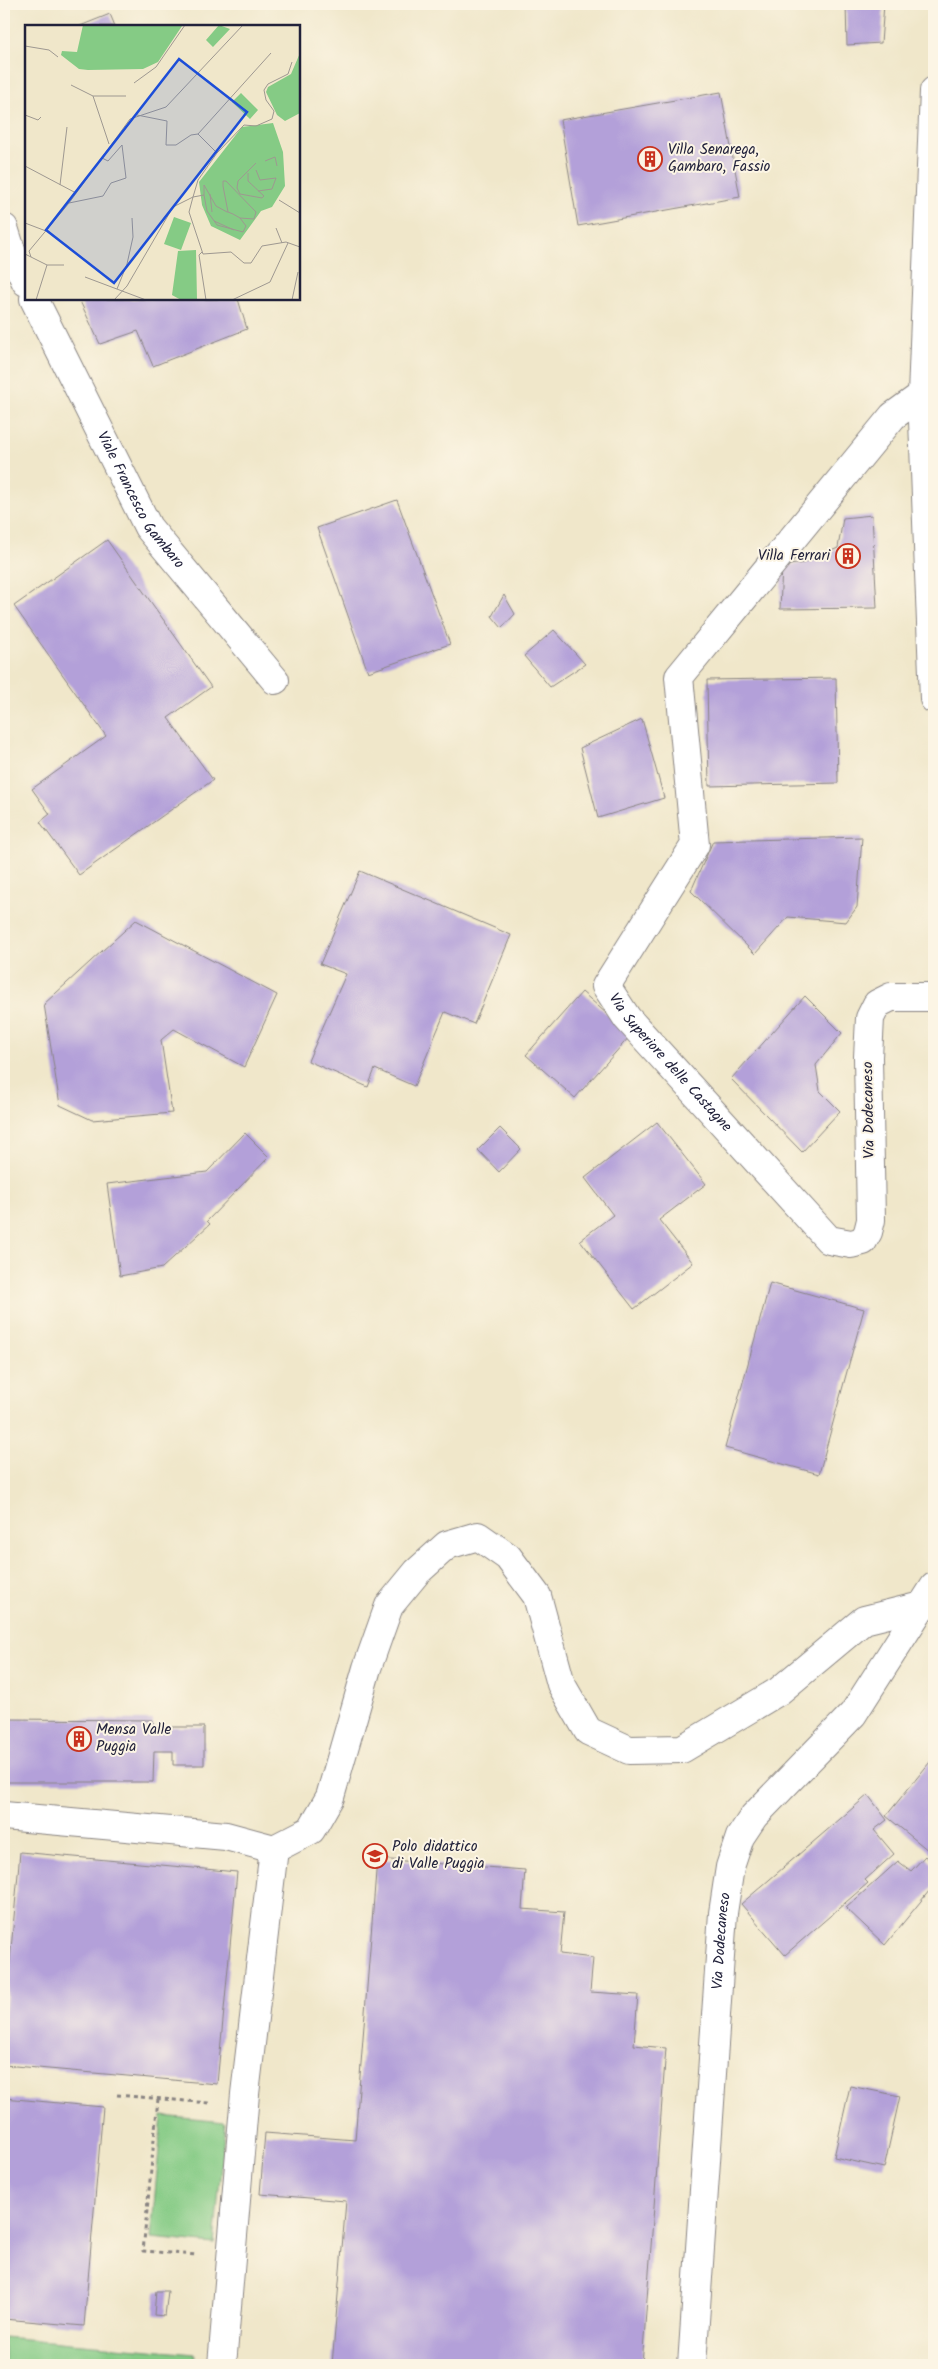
<svg xmlns="http://www.w3.org/2000/svg" width="938" height="2369" font-family="Kalam,sans-serif">
<rect width="100%" height="100%" fill="#fcf5e5"/>
<filter id="ink" filterUnits="userSpaceOnUse"><feTurbulence type="fractalNoise" baseFrequency=".02" numOctaves="2"/><feDisplacementMap in="SourceGraphic" scale="10" xChannelSelector="R" yChannelSelector="G"/><feConvolveMatrix kernelMatrix="1 2 1 2 8 2 1 2 1" color-interpolation-filters="sRGB"/></filter>
<filter id="wash" filterUnits="userSpaceOnUse"><feTurbulence type="fractalNoise" baseFrequency=".0096" numOctaves="4" result="noise"/><feDisplacementMap in="SourceGraphic" scale="20" xChannelSelector="R" yChannelSelector="G"/><feGaussianBlur stdDeviation="1.12" result="paint"/><feColorMatrix in="noise" values="0 0 0 0 0 0 0 0 0 0 0 0 0 0 0 0 0 1.4 0 .05"/><feComposite in="paint" operator="in"/></filter>
<g filter="url(#wash)">
<rect width="100%" height="100%" fill="#f0e7ca"/>
<!-- green -->
<g fill="#85cb85" stroke="#547660">
<polygon points="162,2116 225,2122 214,2244 151,2238"/>
<polygon points="4,2337 195,2354 194,2365 4,2365"/>
</g>
<g id="blocks">
<!-- building -->
<g fill="#b3a0d9">
<polygon points="846,4 884,4 881,43 847,45"/>
<polygon points="110,14 115,26 80,26"/>
<polygon points="721,92 740,197 578,226 560,120"/>
<polygon points="79,299 238,299 247,329 153,366 138,331 100,344"/>
<polygon points="397,500 450,644 368,672 317,528"/>
<polygon points="872,515 877,608 780,609 782,566 804,563 838,548 843,518"/>
<polygon points="107,540 211,687 168,718 213,780 79,875 40,822 50,814 32,789 106,736 14,606"/>
<polygon points="504,595 515,614 502,628 492,616"/>
<polygon points="554,630 585,664 550,687 524,656"/>
<polygon points="836,678 838,783 709,786 707,680"/>
<polygon points="642,719 664,798 598,818 580,748"/>
<polygon points="862,837 857,907 846,922 788,917 755,954 691,891 713,841"/>
<polygon points="360,871 511,935 474,1024 445,1012 414,1086 375,1069 368,1087 308,1061 346,974 320,964"/>
<polygon points="136,920 277,995 244,1067 174,1029 161,1040 172,1113 92,1120 60,1105 44,1004"/>
<polygon points="582,992 631,1035 575,1098 526,1055"/>
<polygon points="805,996 842,1033 816,1065 820,1091 840,1111 802,1152 731,1079"/>
<polygon points="657,1122 706,1184 659,1220 693,1263 634,1309 580,1240 613,1215 585,1178"/>
<polygon points="500,1128 521,1149 499,1172 478,1150"/>
<polygon points="245,1133 269,1157 207,1221 210,1224 162,1268 120,1276 107,1184 207,1172"/>
<polygon points="770,1283 864,1309 819,1474 725,1448"/>
<polygon points="4,1719 153,1720 153,1727 204,1727 204,1765 173,1765 173,1751 154,1751 153,1782 4,1782"/>
<polygon points="934,1757 934,1855 886,1816"/>
<polygon points="868,1795 887,1820 874,1830 894,1854 865,1880 868,1883 785,1955 741,1904"/>
<polygon points="20,1852 237,1872 217,2084 4,2065 4,2025"/>
<polygon points="925,1856 934,1865 934,1885 885,1945 846,1908 898,1861 911,1871"/>
<polygon points="377,1859 525,1870 522,1909 564,1912 560,1954 593,1958 590,1992 638,1995 634,2045 666,2048 642,2365 332,2365 346,2201 260,2194 265,2133 355,2140"/>
<polygon points="850,2086 900,2096 884,2168 834,2157"/>
<polygon points="4,2098 103,2107 84,2326 4,2319"/>
<polygon points="156,2291 168,2291 165,2316 154,2315"/>
</g>
</g>
</g>
<g filter="url(#ink)">
<use href="#blocks" fill-opacity="0" stroke="#898482" stroke-width="1"/>
<g fill="none" stroke-linecap="round" stroke-linejoin="round">
<defs>
<g id="minor">
<polyline points="934,91 922,395 934,699"/>
<polyline points="4,228 12,253 26,282"/>
<path id="s1" d="M 34,299 L 148,527 L 275,680"/>
<path id="s2" d="M 922,395 L 893,416 L 679,677 L 695,845 L 606,986 L 627,1018 L 829,1240 L 851,1244 L 863,1241 L 868,1232 L 871,1220 L 868,1057 L 870,1018 L 877,1004 L 891,997 L 934,997"/>
<polyline points="4,1816 226,1836 274,1849 311,1830 330,1797 367,1668 389,1606 417,1572 447,1545 478,1536 508,1557 537,1596 561,1684 588,1731 629,1750 682,1749 779,1691 864,1620 925,1605"/>
<polyline points="222,2365 245,2094 274,1849"/>
<path id="s3" d="M 692,2365 L 723,1913 L 730,1867 L 740,1837 L 754,1816 L 853,1714 L 934,1587"/>
</g>
</defs>
<!-- minor casing -->
<use href="#minor" stroke="#898482" stroke-width="30"/>
<!-- path -->
<g stroke="#898482" stroke-width="3" stroke-dasharray="4 4" stroke-linecap="butt">
<polyline points="117,2095 209,2103"/>
<polyline points="158,2099 143,2251 197,2255"/>
</g>
<!-- minor -->
<use href="#minor" stroke="#fff" stroke-width="28"/>
</g>
</g>
<!-- icons -->
<defs>
<symbol id="building-ring" viewBox="-11 -11 22 22"><circle r="9.5" fill="#fcf5e5" stroke="#c8321e" stroke-width="1.5"/><path d="M-4-6H4V6H1V3H-1V6H-4ZM-2.5-4.3h1.7v1.8h-1.7ZM.8-4.3h1.7v1.8H.8ZM-2.5-1h1.7V.8h-1.7ZM.8-1h1.7V.8H.8Z" fill="#c8321e"/></symbol>
<symbol id="university-ring" viewBox="-11 -11 22 22"><circle r="9.5" fill="#fcf5e5" stroke="#c8321e" stroke-width="1.5"/><path d="M0-5L7-2L0 1L-7-2ZM-4 1L0 2.5L4 1V4Q0 6-4 4Z" fill="#c8321e"/></symbol>
</defs>
<g fill-rule="evenodd">
<use href="#building-ring" x="636" y="145" width="28" height="28"/>
<use href="#building-ring" x="834" y="542" width="28" height="28"/>
<use href="#building-ring" x="65" y="1725" width="28" height="28"/>
<use href="#university-ring" x="361" y="1842" width="28" height="28"/>
</g>
<g text-anchor="middle" dominant-baseline="central" stroke-width="4" stroke-linejoin="round" paint-order="stroke">
<!-- poi labels -->
<g font-size="15" fill="#22223b" stroke="#fcf5e5" text-anchor="start">
<text x="668" y="150">Villa Senarega,<tspan x="668" dy="17">Gambaro, Fassio</tspan></text>
<text x="830" y="556" text-anchor="end">Villa Ferrari</text>
<text x="96" y="1730">Mensa Valle<tspan x="96" dy="17">Puggia</tspan></text>
<text x="392" y="1847">Polo didattico<tspan x="392" dy="17">di Valle Puggia</tspan></text>
</g>
<!-- street labels -->
<g font-size="15" fill="#22223b" stroke="#fcf5e5">
<text stroke="none"><textPath href="#s1" startOffset="228">Viale Francesco Gambaro</textPath></text>
<text stroke="none"><textPath href="#s2" startOffset="809">Via Superiore delle Castagne</textPath></text>
<text transform="translate(869 1110) rotate(-91)">Via Dodecaneso</text>
<text stroke="none"><textPath href="#s3" startOffset="425">Via Dodecaneso</textPath></text>
</g>
</g>
<!-- overview -->
<g transform="translate(25 25)">
<rect width="275" height="275" fill="#f0e7ca"/>
<path d="M 58,0 L 156,0 L 157,1 L 133,37 L 118,44 L 63,45 L 54,44 L 36,30 L 37,26 L 52,27 ZM 194,0 L 205,4 L 188,22 L 181,15 ZM 275,28 L 275,88 L 260,96 L 252,90 L 241,67 L 243,62 L 266,49 ZM 216,68 L 233,85 L 225,94 L 207,77 ZM 248,98 L 258,127 L 260,161 L 247,182 L 236,186 L 215,215 L 186,201 L 177,180 L 174,157 L 217,102 ZM 149,192 L 166,198 L 156,225 L 139,219 ZM 171,225 L 172,275 L 156,275 L 147,270 L 153,226 Z" fill="#85cb85"/>
<path fill="none" stroke="#9e9891" stroke-width="1" d="M 0,21 L 24,25 L 33,32M 109,58 L 131,42 L 160,0M 46,60 L 68,71M 0,90 L 13,95 L 16,92M 112,90 L 142,96 L 141,120 L 151,120 L 166,110 L 173,109 L 246,28M 173,109 L 192,128M 84,119 L 68,71 L 101,71M 240,136 L 250,132 L 252,141M 0,141 L 51,168M 231,145 L 235,155 L 251,153M 223,148 L 223,156 L 239,171 L 237,173 L 215,169 L 212,163 L 213,156 L 231,138M 35,160 L 42,102M 233,166 L 247,164 L 251,153M 185,169 L 187,187M 179,170 L 182,186 L 192,200 L 218,207 L 221,201 L 215,193M 254,175 L 275,188M 44,178 L 78,171 L 86,158 L 101,153 L 97,120 L 83,136 L 77,133M 203,187 L 198,161 L 198,156 L 201,156 L 231,187 L 229,194 L 215,193 L 208,189 L 203,187 L 202,187 L 191,181 L 179,160 L 179,170 L 168,172 L 164,187 L 178,229 L 206,227 L 219,238 L 226,238 L 237,221 L 261,217 L 275,222M 189,196 L 209,205M 0,198 L 21,206M 251,203 L 257,218M 177,227 L 174,230 L 181,275M 0,229 L 22,240 L 11,275M 6,232 L 4,226 L 44,178 L 105,94 L 141,82 L 218,0M 22,240 L 39,240M 60,252 L 121,275M 92,264 L 102,239 L 108,212 L 107,193M 89,275 L 102,261 L 148,182 L 168,172 L 173,155 L 192,128 L 219,100 L 231,101 L 247,94 L 249,86 L 241,75 L 239,65 L 243,59 L 263,49 L 267,37M 207,275 L 245,257 L 263,218M 267,275 L 273,247"/>
<path fill="#1d4ed8" fill-opacity="0.15" stroke="#1d4ed8" stroke-width="2.5" d="M 154,34 L 222,87 L 89,258 L 21,205 Z"/>
<rect width="275" height="275" fill="none" stroke="#22223b" stroke-width="2.5"/>
</g>
<!-- margin -->
<rect width="938" height="2369" fill="none" stroke="#fcf5e5" stroke-width="20"/>
</svg>
